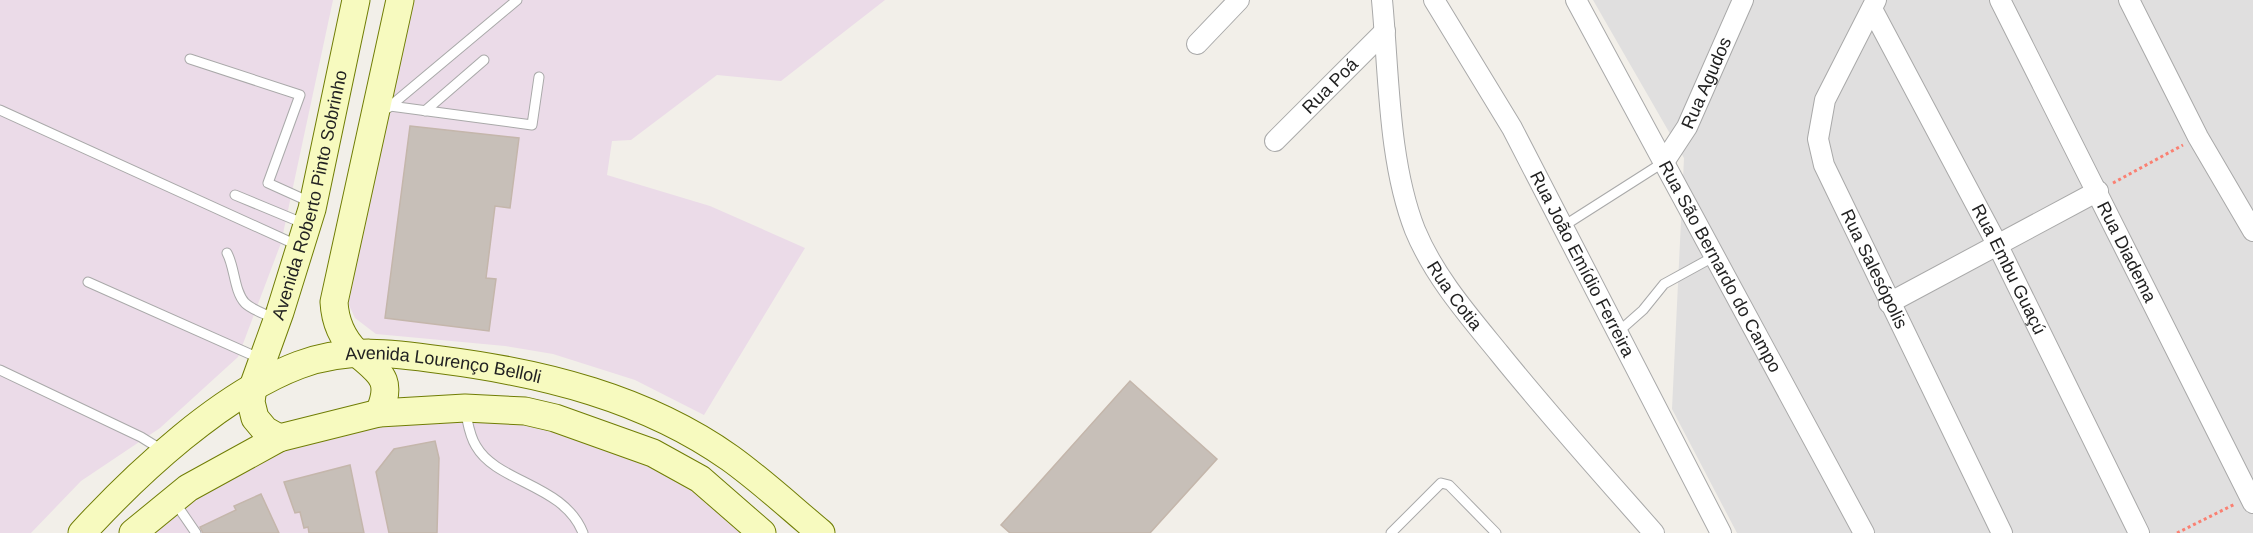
<svg xmlns="http://www.w3.org/2000/svg" width="2253" height="533" font-family="Helvetica,sans-serif">
<rect width="100%" height="100%" fill="#f2efe9"/>
<!-- residential -->
<polygon fill="#e0dfdf" points="1593,0 2253,0 2253,533 1737,533 1672,409 1684,158"/>
<!-- industrial -->
<g fill="#ebdbe8">
<polygon points="0,0 333,0 281,243 238,357 160,428 81,481 31,533 0,533"/>
<polygon points="405,0 885,0 781,81 717,75 631,140 612,141 607,175 710,206 805,248 704,415 635,380 553,354 505,346 376,334 355,318 342,290"/>
<polygon points="455,412 549,425 679,478 748,533 144,533 256,455 353,422"/>
</g>
<!-- building -->
<g fill="#c7bfb8" stroke="#c4b6ab" stroke-width="1.5">
<polygon points="410,126 519,138 510,208 495,206 486,278 496,279 489,331 385,318"/>
<polygon points="1130,381 1217,459 1150,533 1010,533 1001,525"/>
<polygon points="435,441 439,458 437,533 389,533 376,472 394,449"/>
<polygon points="350,465 364,533 309,533 308,527 304,528 300,512 295,513 284,482"/>
<polygon points="261,494 279,533 203,533 200,527 236,510 234,506"/>
</g>
<g fill="none" stroke-linecap="round" stroke-linejoin="round">
<defs>
<g id="lane">
<polyline points="190,59 300,95 268,183 310,202"/>
<polyline points="390,106 532,125 539,77"/>
<polyline points="388,108 517,0"/>
<polyline points="0,110 299,246"/>
<polyline points="425,111 484,60"/>
<polyline points="235,195 305,224"/>
<polyline points="1562,227 1664,162"/>
<path d="M 227,253 C 235,268 234,291 245,303 C 252,310 266,314 275,319"/>
<polyline points="88,282 261,359"/>
<polyline points="1617,333 1643,310 1664,284 1715,256"/>
<polyline points="0,370 141,437 162,450"/>
<path d="M 465,410 C 468,422 469,435 476,446 C 497,483 564,484 583,533"/>
<polyline points="174,501 196,533"/>
<polyline points="1391,533 1441,483 1449,485 1496,533"/>
</g>
<g id="street">
<path id="s1" d="M 1382,0 C 1389,73 1388,161 1415,230 C 1434,276 1468,315 1499,353 C 1549,415 1602,474 1654,533"/>
<path id="s2" d="M 1434,0 L 1512,128 L 1721,533"/>
<path id="s3" d="M 1576,0 L 1864,533"/>
<path id="s4" d="M 1876,0 L 1825,100 L 1818,139 L 1824,165 L 2002,533"/>
<path id="s5" d="M 2000,0 L 2253,503"/>
<polyline points="2129,0 2198,137 2253,231"/>
<path id="s6" d="M 1872,9 L 1997,244 L 2139,533"/>
<polyline points="1197,44 1239,0"/>
<path id="s7" d="M 1275,141 L 1385,31"/>
<path id="s8" d="M 1664,162 L 1687,127 L 1743,0"/>
<polyline points="1889,303 2098,191"/>
</g>
<g id="secondary">
<path d="M 379,413 C 394,378 379,373 356,352 C 342,338 335,321 334,302 L 400,0"/>
<path id="s9" d="M 279,438 L 265,430 L 255,418 L 251,402 L 253,387 L 280,312 L 312,209 L 356,0"/>
<path id="s10" d="M 82,533 C 137,473 222,394 299,365 C 348,347 392,353 442,360 C 543,373 645,398 730,458 C 762,481 791,508 821,533"/>
<polyline points="133,533 188,488 279,438 379,413 465,408 525,411 555,418 653,453 700,479 762,533"/>
</g>
</defs>
<!-- lane casing -->
<use href="#lane" stroke="#a9a9a9" stroke-width="11"/>
<!-- street casing -->
<use href="#street" stroke="#a9a9a9" stroke-width="22"/>
<!-- secondary casing -->
<use href="#secondary" stroke="#707d05" stroke-width="29"/>
<!-- path -->
<g stroke="#fa8072" stroke-width="3" stroke-dasharray="3 3" stroke-linecap="butt">
<polyline points="2113,183 2183,145"/>
<polyline points="2177,533 2235,504"/>
</g>
<!-- lane -->
<use href="#lane" stroke="#fff" stroke-width="9"/>
<!-- street -->
<use href="#street" stroke="#fff" stroke-width="20"/>
<!-- secondary -->
<use href="#secondary" stroke="#f7fabf" stroke-width="27"/>
</g>
<g text-anchor="middle" dominant-baseline="central" stroke-width="4.5" stroke-linejoin="round" paint-order="stroke">
<!-- street labels -->
<g font-size="18" fill="#222" stroke="#fff">
<text stroke="none"><textPath href="#s8" startOffset="90">Rua Agudos</textPath></text>
<text stroke="none"><textPath href="#s7" startOffset="78">Rua Poá</textPath></text>
<text stroke="none"><textPath href="#s9" startOffset="264">Avenida Roberto Pinto Sobrinho</textPath></text>
<text stroke="none"><textPath href="#s5" startOffset="282">Rua Diadema</textPath></text>
<text stroke="none"><textPath href="#s2" startOffset="303">Rua João Emídio Ferreira</textPath></text>
<text stroke="none"><textPath href="#s3" startOffset="303">Rua São Bernardo do Campo</textPath></text>
<text stroke="none"><textPath href="#s4" startOffset="294">Rua Salesópolis</textPath></text>
<text stroke="none"><textPath href="#s6" startOffset="294">Rua Embu Guaçú</textPath></text>
<text stroke="none"><textPath href="#s1" startOffset="310">Rua Cotia</textPath></text>
<text stroke="none"><textPath href="#s10" startOffset="423">Avenida Lourenço Belloli</textPath></text>
</g>
</g>
</svg>
